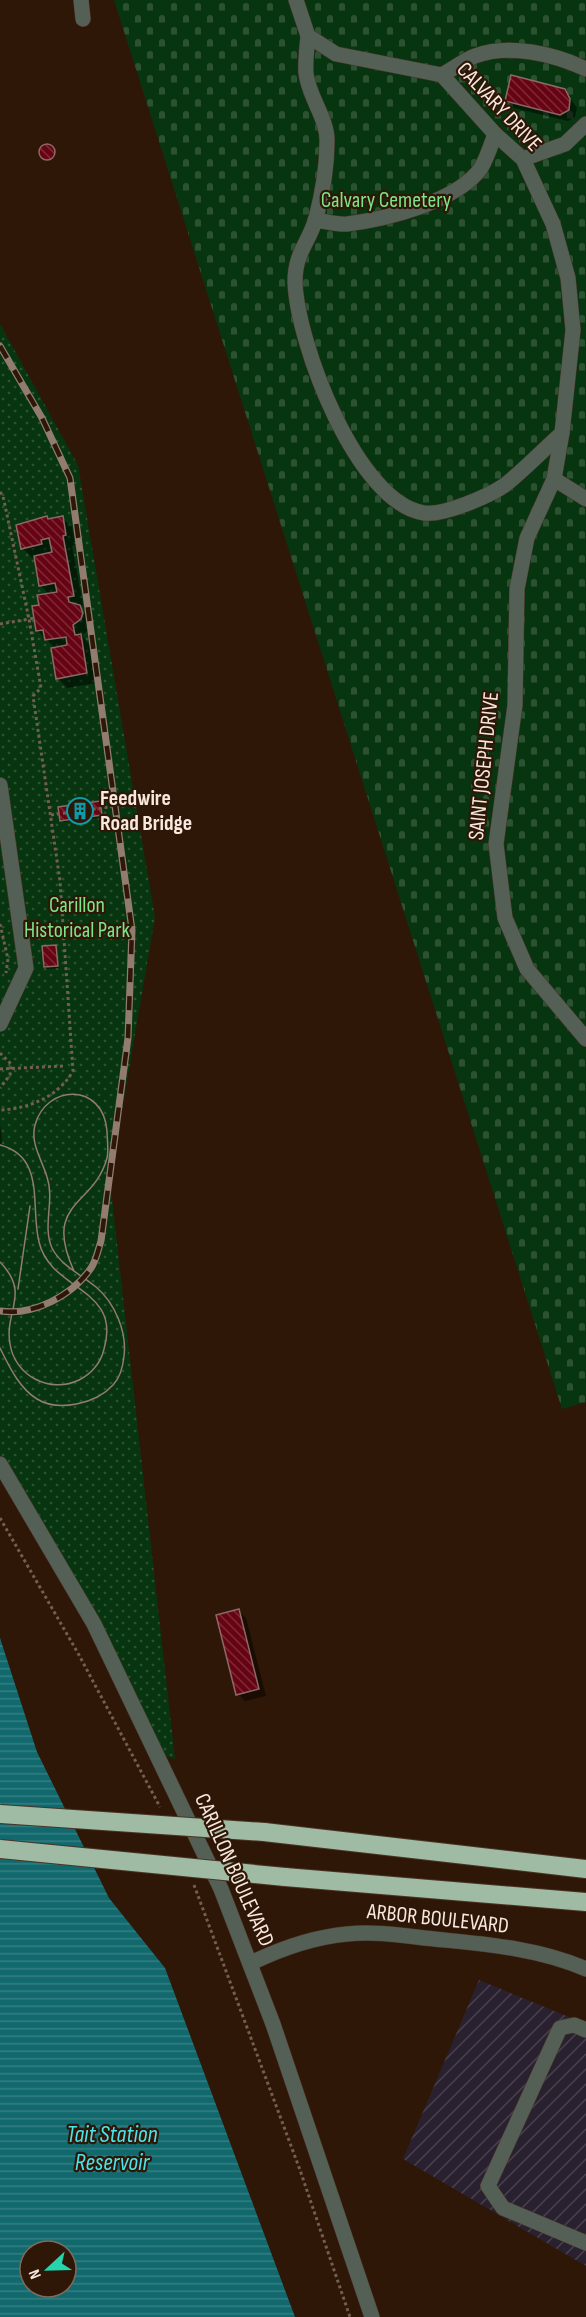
<svg xmlns="http://www.w3.org/2000/svg" width="586" height="2317" font-family="'Sofia Sans Condensed',sans-serif">
<defs>
<pattern id="industrial-furrows" width="10" height="10" patternUnits="userSpaceOnUse" patternTransform="scale(1.5)"><rect width="10" height="10" fill="#2a2130"/><path d="M-1 1l2-2M0 10L10 0M9 11l2-2" fill="none" stroke="#4a414e"/></pattern>
<pattern id="cemetery-stones" width="16" height="16" patternUnits="userSpaceOnUse" patternTransform="scale(1.5)"><rect width="16" height="16" fill="#073510"/><path d="M2 7V4a2 2 0 0 1 4 0v3zM10 15v-3a2 2 0 0 1 4 0v3z" fill="#2c5232"/></pattern>
<pattern id="park-dots" width="8" height="8" patternUnits="userSpaceOnUse" patternTransform="scale(1.5)"><rect width="8" height="8" fill="#073510"/><path d="M2 2h.1M6 6h.1" fill="none" stroke="#2c5232" stroke-width="1.8" stroke-linecap="round"/></pattern>
<pattern id="water-rules" width="6" height="5" patternUnits="userSpaceOnUse" patternTransform="scale(1.5)"><rect width="6" height="5" fill="#11696e"/><path d="M0 2.5h6" fill="none" stroke="#347e82"/></pattern>
<pattern id="building-back-hatch" width="6" height="6" patternUnits="userSpaceOnUse" patternTransform="scale(1.5)"><rect width="6" height="6" fill="#670414"/><path d="M-1 5l2 2M0 0l6 6M5-1l2 2" fill="none" stroke="#7e2936"/></pattern>
</defs>
<rect width="100%" height="100%" fill="#2e1707"/>
<!-- industrial -->
<polygon fill="url(#industrial-furrows)" points="479,1980 586,2024 586,2266 403,2159"/>
<!-- cemetery -->
<polygon fill="url(#cemetery-stones)" points="114,0 586,0 586,1402 562,1409"/>
<!-- park -->
<polygon fill="url(#park-dots)" points="0,324 78,465 155,917 110,1181 175,1759 155,1753 0,1464"/>
<!-- water -->
<path fill="url(#water-rules)" fill-rule="evenodd" d="M 0,1638 L 37,1752 L 109,1898 L 165,1968 L 295,2317 L 0,2317 ZM 30,2251 L 66,2251 L 66,2287 L 30,2287 Z"/>
<!-- shadow -->
<g fill="#0007">
<polygon points="564,90 577,108 575,117 568,121 514,108 506,100"/>
<circle cx="48" cy="153" r="7"/>
<polygon points="62,518 72,527 75,545 72,546 83,605 78,606 91,620 90,629 82,635 90,646 96,683 67,688 58,678 55,648 38,631 40,606 49,594 41,586 35,557 32,558 23,548 38,519"/>
<polygon points="99,803 103,817 64,822 62,820"/>
<polygon points="55,947 59,968 47,969 45,967"/>
<polygon points="0,1123 2,1143 0,1144"/>
<polygon points="239,1611 246,1618 266,1696 245,1701 238,1694"/>
</g>
<!-- building -->
<g fill="url(#building-back-hatch)" stroke="#8c6967" stroke-width="1.5">
<polygon points="511,75 565,89 570,99 569,110 560,115 505,101"/>
<circle cx="47" cy="152" r="8"/>
<polygon points="47,516 48,519 63,516 66,535 63,536 74,596 68,597 69,602 80,605 83,613 81,619 73,625 75,635 81,634 87,673 56,679 51,648 67,645 66,637 45,640 43,630 36,631 32,606 39,605 37,595 57,592 55,583 39,586 34,556 52,552 49,538 41,540 42,544 21,549 16,525"/>
<polygon points="100,801 102,815 60,821 58,807"/>
<polygon points="56,945 58,966 44,967 42,946"/>
<polygon points="239,1609 259,1689 236,1695 216,1615"/>
</g>
<g fill="none" stroke-linecap="round" stroke-linejoin="round">
<defs>
<g id="minor">
<polyline points="81,0 83,19"/>
<polyline points="296,0 308,36 336,54 442,75 495,134 523,159 553,224 568,278 573,330 562,433 554,479 527,538 517,589 515,705 496,844 505,918 527,969 586,1039"/>
<path d="M 308,36 C 307,48 305,61 306,73 C 308,96 328,119 327,142 C 327,166 322,195 316,218 C 309,243 295,252 295,282 C 297,343 357,503 424,513 C 443,516 489,496 505,485 C 525,469 543,450 562,433"/>
<path d="M 442,75 C 453,69 464,60 475,56 C 509,43 554,54 586,69"/>
<polyline points="523,159 565,144 586,124"/>
<path d="M 315,220 C 325,221 337,225 347,224 C 386,219 457,202 481,168 C 487,158 491,145 495,134"/>
<polyline points="554,479 586,499"/>
<polyline points="0,785 26,968 0,1024"/>
<polyline points="0,1464 94,1624 221,1889 273,2024 372,2317"/>
<path d="M 251,1963 C 280,1949 314,1937 347,1934 C 376,1931 405,1936 434,1939 C 484,1944 539,1948 586,1969"/>
<polyline points="586,2030 574,2025 560,2028 488,2186 503,2208 586,2243"/>
</g>
<g id="highway">
<polyline points="264,1832 586,1869"/>
<polyline points="285,1877 586,1902"/>
</g>
</defs>
<!-- minor casing -->
<use href="#minor" stroke="#4a3425" stroke-width="16"/>
<!-- highway casing -->
<use href="#highway" stroke="#4a3425" stroke-width="20"/>
<!-- path -->
<g stroke="#735e50" stroke-width="3" stroke-dasharray="3 3" stroke-linecap="butt">
<polyline points="0,492 3,496 29,619 34,618"/>
<path d="M 0,624 L 29,619 L 41,688 L 33,696 L 60,881 L 73,1071 C 59,1096 29,1109 0,1110"/>
<polyline points="51,815 116,806"/>
<polyline points="0,924 8,959 6,973"/>
<polyline points="0,1053 11,1064 10,1075 0,1088"/>
<polyline points="0,1518 79,1655 160,1807"/>
<polyline points="194,1885 300,2170 350,2317"/>
</g>
<!-- minor -->
<use href="#minor" stroke="#545f56" stroke-width="15"/>
<!-- highway -->
<use href="#highway" stroke="#9fbba3" stroke-width="18"/>
<!-- tram -->
<g stroke="#917c6f" stroke-width="1.5">
<path d="M 0,1145 C 46,1157 30,1206 39,1242 C 51,1292 122,1287 104,1349 C 101,1363 91,1374 79,1380 C 50,1394 15,1376 10,1344 C 4,1311 31,1294 0,1262"/>
<polyline points="18,1289 30,1206"/>
<path d="M 0,1348 C 9,1366 19,1388 37,1399 C 58,1412 96,1404 113,1385 C 120,1378 123,1366 124,1356 C 127,1332 115,1303 96,1287 C 82,1275 61,1266 52,1248 C 42,1226 55,1200 47,1177 C 42,1160 30,1143 35,1125 C 46,1084 103,1082 107,1131 C 107,1139 109,1151 107,1158 C 94,1207 42,1201 74,1271"/>
</g>
<defs>
<path id="rail" d="M 0,346 L 42,418 L 70,478 L 132,930 L 128,1038 L 101,1241 C 98,1250 96,1261 91,1268 C 72,1296 33,1316 0,1311"/>
</defs>
<!-- rail casing -->
<use href="#rail" stroke="#917c6f" stroke-width="7"/>
<!-- rail -->
<use href="#rail" stroke="#2e1707" stroke-width="4.5" stroke-dasharray="14" stroke-linecap="butt"/>
<defs>
<g id="highway-bridge">
<polyline points="0,1814 264,1832"/>
<polyline points="0,1849 285,1877"/>
</g>
</defs>
<!-- highway-bridge casing -->
<use href="#highway-bridge" stroke="#4a3425" stroke-width="20" stroke-linecap="butt"/>
<!-- path-bridge -->
<polyline stroke="#735e50" stroke-width="3" stroke-dasharray="3 3" stroke-linecap="butt" points="0,1069 63,1066"/>
<!-- highway-bridge -->
<use href="#highway-bridge" stroke="#9fbba3" stroke-width="18"/>
</g>
<!-- icons -->
<defs>
<symbol id="building-ring" viewBox="-11 -11 22 22"><circle r="9.5" fill="#2e1707" stroke="#0f9aa8" stroke-width="1.5"/><path d="M-4-6H4V6H1V3H-1V6H-4ZM-2.5-4.3h1.7v1.8h-1.7ZM.8-4.3h1.7v1.8H.8ZM-2.5-1h1.7V.8h-1.7ZM.8-1h1.7V.8H.8Z" fill="#0f9aa8"/></symbol>
</defs>
<g fill-rule="evenodd">
<use href="#building-ring" x="65" y="796" width="30" height="30"/>
</g>
<g text-anchor="middle" dominant-baseline="central" stroke-width="4.5" stroke-linejoin="round" paint-order="stroke">
<!-- street labels -->
<g font-size="22" fill="#f9e8de" stroke="#2e1707">
<text transform="translate(499 107) rotate(47)">CALVARY DRIVE</text>
<text transform="translate(484 766) rotate(-84)">SAINT JOSEPH DRIVE</text>
<text transform="translate(234 1870) rotate(66)">CARILLON BOULEVARD</text>
<text transform="translate(438 1919) rotate(6)">ARBOR BOULEVARD</text>
</g>
<!-- park labels -->
<g font-size="22" fill="#7ee489" stroke="#2e1707">
<text x="386" y="200">Calvary Cemetery</text>
<text x="77" y="905">Carillon<tspan x="77" dy="25">Historical Park</tspan></text>
</g>
<!-- poi labels -->
<g font-size="22" font-weight="bold" fill="#f9e8de" stroke="#2e1707" text-anchor="start">
<text x="100" y="798">Feedwire<tspan x="100" dy="25">Road Bridge</tspan></text>
</g>
<!-- water labels -->
<g font-size="24" font-style="italic" fill="#4ae4ed" stroke="#2e1707">
<text x="112" y="2134">Tait Station<tspan x="112" dy="28">Reservoir</tspan></text>
</g>
</g>
<!-- north arrow -->
<g transform="translate(48 2269) rotate(248)"><circle r="28" fill="#2e1707" stroke="#7f6b5d" stroke-width="1.5"/>
<path d="M0-4.5L10 22L0 15L-10 22Z" fill="#24d5ae"/>
<text y="-9" font-size="16" font-weight="bold" text-anchor="middle" fill="#f9e8de">N</text>
</g>
</svg>
